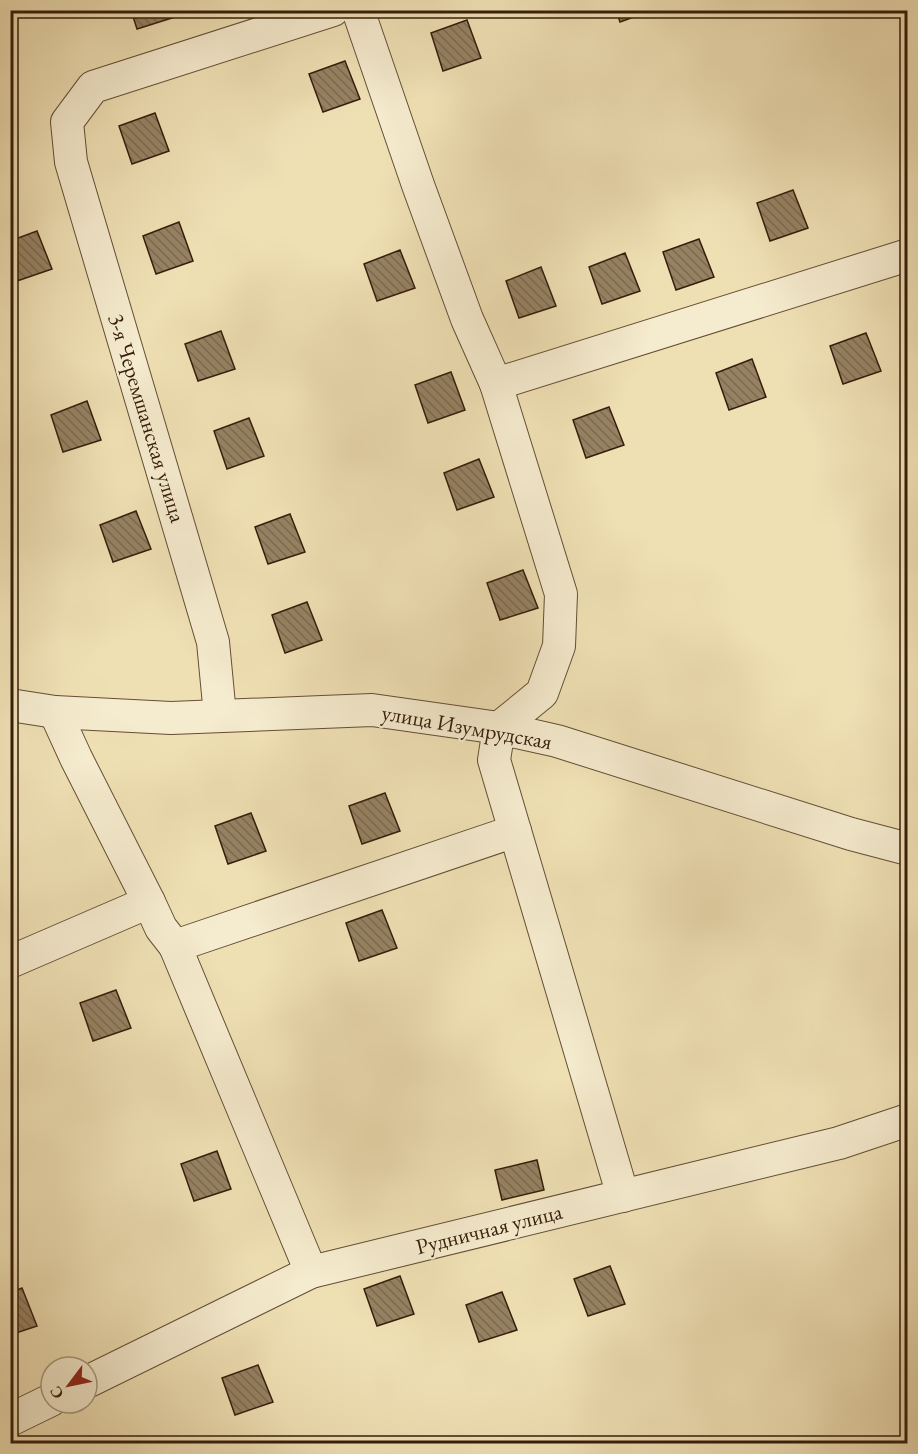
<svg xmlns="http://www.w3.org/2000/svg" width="918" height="1454" font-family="'EB Garamond',serif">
<defs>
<pattern id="building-back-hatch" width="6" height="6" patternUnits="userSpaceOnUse" patternTransform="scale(1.5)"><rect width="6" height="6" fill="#968263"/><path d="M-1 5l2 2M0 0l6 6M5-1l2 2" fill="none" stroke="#7b6a50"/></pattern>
</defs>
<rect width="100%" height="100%" fill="#efe0b4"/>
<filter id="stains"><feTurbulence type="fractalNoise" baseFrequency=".00333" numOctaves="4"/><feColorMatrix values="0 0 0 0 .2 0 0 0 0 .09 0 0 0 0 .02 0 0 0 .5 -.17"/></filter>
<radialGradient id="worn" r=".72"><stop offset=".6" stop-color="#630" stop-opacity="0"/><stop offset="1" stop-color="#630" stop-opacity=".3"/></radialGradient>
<!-- building -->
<g fill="url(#building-back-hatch)" stroke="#361d0b" stroke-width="1.5">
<polygon points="131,10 172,10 175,17 137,29"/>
<polygon points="616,10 653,10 620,22"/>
<polygon points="467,20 481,58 443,71 431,33"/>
<polygon points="345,61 360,99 323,112 309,74"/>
<polygon points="155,113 169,151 132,164 119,126"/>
<polygon points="793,190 808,228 770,241 757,203"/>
<polygon points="179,222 193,261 156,274 143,236"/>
<polygon points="37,231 52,269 14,282 10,270 10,241"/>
<polygon points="699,239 714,277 676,290 663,252"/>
<polygon points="400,250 415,288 377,301 364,264"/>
<polygon points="625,253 640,291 602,304 589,267"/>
<polygon points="541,267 556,306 519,318 506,281"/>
<polygon points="221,331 235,369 198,381 185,344"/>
<polygon points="866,333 881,371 843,384 830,346"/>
<polygon points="752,359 766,397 729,410 716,373"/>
<polygon points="451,372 465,410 428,423 415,385"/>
<polygon points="87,401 101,440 63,452 51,415"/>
<polygon points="609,407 624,445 586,458 573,420"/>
<polygon points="249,418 264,456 227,469 214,431"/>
<polygon points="479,459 494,497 457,510 444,473"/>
<polygon points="136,511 151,549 113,562 100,525"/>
<polygon points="290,514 305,552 268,564 255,527"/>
<polygon points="523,570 538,608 500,620 487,583"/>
<polygon points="307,602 322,640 285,653 272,615"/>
<polygon points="385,793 400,831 362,844 349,806"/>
<polygon points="251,813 266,851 228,864 215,826"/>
<polygon points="382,910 397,948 359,961 346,923"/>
<polygon points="116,990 131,1028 93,1041 80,1003"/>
<polygon points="217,1151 231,1189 194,1201 181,1164"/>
<polygon points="537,1160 544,1190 502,1200 495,1170"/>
<polygon points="610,1266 625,1304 588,1316 574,1279"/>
<polygon points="400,1276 414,1314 377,1326 364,1289"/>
<polygon points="22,1288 37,1326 10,1335 10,1293"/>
<polygon points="502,1292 517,1330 479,1342 466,1305"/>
<polygon points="258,1365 273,1402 235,1415 222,1378"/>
</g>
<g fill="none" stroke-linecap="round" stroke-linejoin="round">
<defs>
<g id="minor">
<polyline points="358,10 418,185 467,319 496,384 561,594 559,646 542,693 499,728 494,760 623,1196"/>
<polyline points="496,384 908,255"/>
<polyline points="10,705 55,712 171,718 372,710 499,728 557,741 851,834 908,849"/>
<polyline points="55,712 76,758 149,902 161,928 175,946 311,1272"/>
<polyline points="220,715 213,642 71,162 67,122 93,87 333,10"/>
<polyline points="175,946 515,831"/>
<polyline points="10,962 149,902"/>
<polyline points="87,1382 311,1272 839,1143 908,1120"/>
<polyline points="10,1420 51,1400"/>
</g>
</defs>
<!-- minor casing -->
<use href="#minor" stroke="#644e35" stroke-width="34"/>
<!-- minor -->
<use href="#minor" stroke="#f5ebce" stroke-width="32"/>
</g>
<g text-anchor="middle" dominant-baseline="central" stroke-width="4.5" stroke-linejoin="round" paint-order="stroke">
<!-- street labels -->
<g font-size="22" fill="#361d0b" stroke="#f5ebce">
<text transform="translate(147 418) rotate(73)">3-я Черемшанская улица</text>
<text transform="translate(467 727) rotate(10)">улица Изумрудская</text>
<text transform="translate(489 1229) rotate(-14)">Рудничная улица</text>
</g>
</g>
<!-- margin -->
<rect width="918" height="1454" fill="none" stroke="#efe0b4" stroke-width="36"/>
<rect x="12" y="12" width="894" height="1430" fill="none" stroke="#361d0b" stroke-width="3"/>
<rect x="18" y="18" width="882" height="1418" fill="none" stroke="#361d0b" stroke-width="1.5"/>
<!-- north arrow -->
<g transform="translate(69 1385) rotate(238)"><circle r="28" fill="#f5ebce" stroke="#a99980" stroke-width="1.5"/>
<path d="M0-4.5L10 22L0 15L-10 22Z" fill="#8f2418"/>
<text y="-9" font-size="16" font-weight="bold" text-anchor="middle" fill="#361d0b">С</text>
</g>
<rect width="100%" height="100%" filter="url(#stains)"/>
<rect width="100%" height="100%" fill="url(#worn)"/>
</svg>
